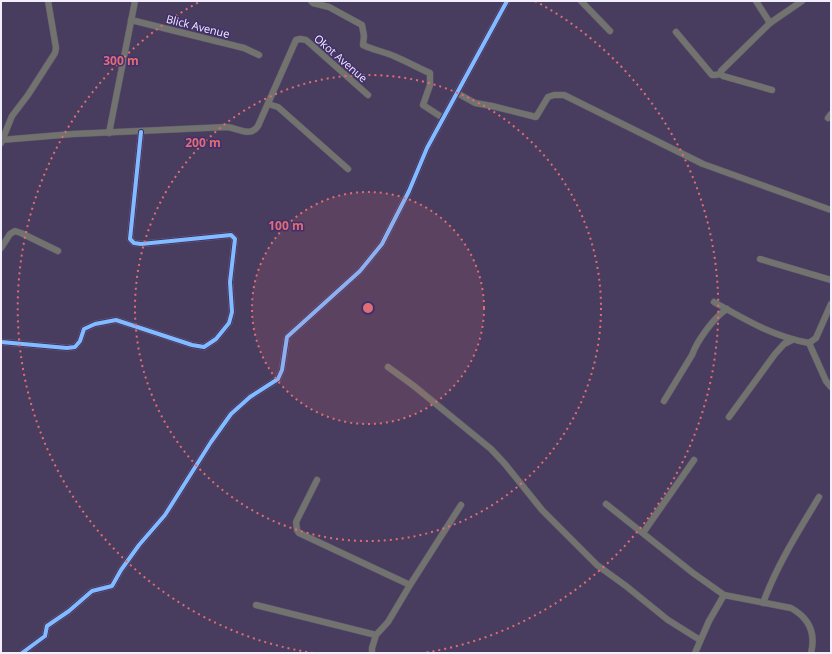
<svg xmlns="http://www.w3.org/2000/svg" width="832" height="654" font-family="'Open Sans',sans-serif">
<rect width="100%" height="100%" fill="#483d5e"/>
<g fill="none" stroke-linecap="round" stroke-linejoin="round">
<defs>
<g id="minor">
<path d="M 311,1 L 313,3 L 329,7 L 362,25 L 364,36 L 363,45 C 373,50 386,52 396,57 C 408,62 418,68 430,73 L 430,85 L 423,105 L 443,118"/>
<polyline points="581,1 610,31"/>
<polyline points="756,1 770,23"/>
<polyline points="131,20 244,48 259,55"/>
<polyline points="676,32 712,75 715,75 721,74"/>
<polyline points="772,90 723,76 721,74 721,71 770,23 802,1"/>
<polyline points="457,93 475,103 492,106 536,117 548,97 554,95 564,95 703,164 831,210"/>
<polyline points="268,104 278,107 348,169"/>
<polyline points="828,118 831,114"/>
<polyline points="109,133 135,1"/>
<path d="M 1,140 L 73,134 L 227,127 C 238,128 250,138 258,126 L 296,40 L 300,39 L 306,40 L 368,95"/>
<polyline points="1,143 12,116 28,95 55,53 56,48 48,1"/>
<polyline points="1,248 10,234 15,231 21,233 58,251"/>
<polyline points="760,259 831,280"/>
<path d="M 714,302 C 746,320 772,336 809,343 L 816,338 L 831,304"/>
<polyline points="1,342 67,348 75,347 80,341 84,329 95,324 116,320 192,345 204,347 216,339 229,323 232,312 230,282 235,239 231,235 141,244 134,243 130,239 141,132"/>
<polyline points="809,343 826,381 831,387"/>
<polyline points="388,367 414,386 491,449 505,464 542,510 597,565 626,586 668,620 700,640"/>
<path d="M 664,401 L 692,355 C 697,341 714,317 727,309"/>
<polyline points="729,417 775,354 784,344 792,340"/>
<polyline points="317,480 296,522 297,530 299,533 410,585 388,622 376,635 372,648 372,653"/>
<path d="M 606,504 L 693,573 L 724,595 L 791,608 C 809,618 816,633 811,653"/>
<polyline points="643,533 694,460"/>
<polyline points="410,585 461,505"/>
<path d="M 763,603 C 777,565 798,532 819,497"/>
<polyline points="256,605 376,635"/>
<polyline points="22,653 45,636 47,626 69,611 92,591 112,586 121,570 139,545 165,515 211,442 231,414 250,397 278,379 282,370 287,337 360,271 382,244 409,191 427,148 507,1"/>
<polyline points="695,653 709,621 724,595"/>
</g>
</defs>
<!-- minor casing -->
<use href="#minor" stroke="#615872" stroke-width="7"/>
<!-- minor -->
<use href="#minor" stroke="#72726e" stroke-width="6"/>
<defs>
<g id="cycleway">
<polyline points="1,342 67,348 75,347 80,341 84,329 95,324 116,320 192,345 204,347 216,339 229,323 232,312 230,282 235,239 231,235 141,244 134,243 130,239 141,132"/>
<polyline points="22,653 45,636 47,626 69,611 92,591 112,586 121,570 139,545 165,515 211,442 231,414 250,397 278,379 282,370 287,337 360,271 382,244 409,191 427,148 507,1"/>
</g>
</defs>
<!-- cycleway casing -->
<use href="#cycleway" stroke="#432f6c" stroke-width="6"/>
<!-- cycleway -->
<use href="#cycleway" stroke="#80bcff" stroke-width="4"/>
</g>
<!-- distance rings -->
<circle cx="368" cy="308" r="116" fill="#e06d73" fill-opacity=".12"/>
<g fill="none" stroke="#e06d73" stroke-width="2" stroke-dasharray="2 4">
<circle cx="368" cy="308" r="116"/>
<circle cx="368" cy="308" r="233"/>
<path d="M313 653A349 349 0 0 1 201 1M535 1A349 349 0 0 1 423 653"/>
</g>
<g text-anchor="middle" dominant-baseline="central" stroke-width="3" stroke-linejoin="round" paint-order="stroke">
<!-- street labels -->
<g font-size="11" fill="#f2eefe" stroke="#432f6c">
<text transform="translate(198 26) rotate(14)">Blick Avenue</text>
<text transform="translate(341 58) rotate(41)">Okot Avenue</text>
</g>
</g>
<circle cx="368" cy="308" r="6" fill="#e06d73" stroke="#432f6c" stroke-width="2"/>
<g font-size="12" text-anchor="middle" font-weight="bold" fill="#e06d73" stroke="#432f6c" stroke-width="3" stroke-linejoin="round" paint-order="stroke">
<text x="121" y="65">300 m</text>
<text x="203" y="147">200 m</text>
<text x="286" y="230">100 m</text>
</g>
<!-- border -->
<rect width="832" height="654" fill="none" stroke="#f2eefe" stroke-width="4"/>
</svg>
